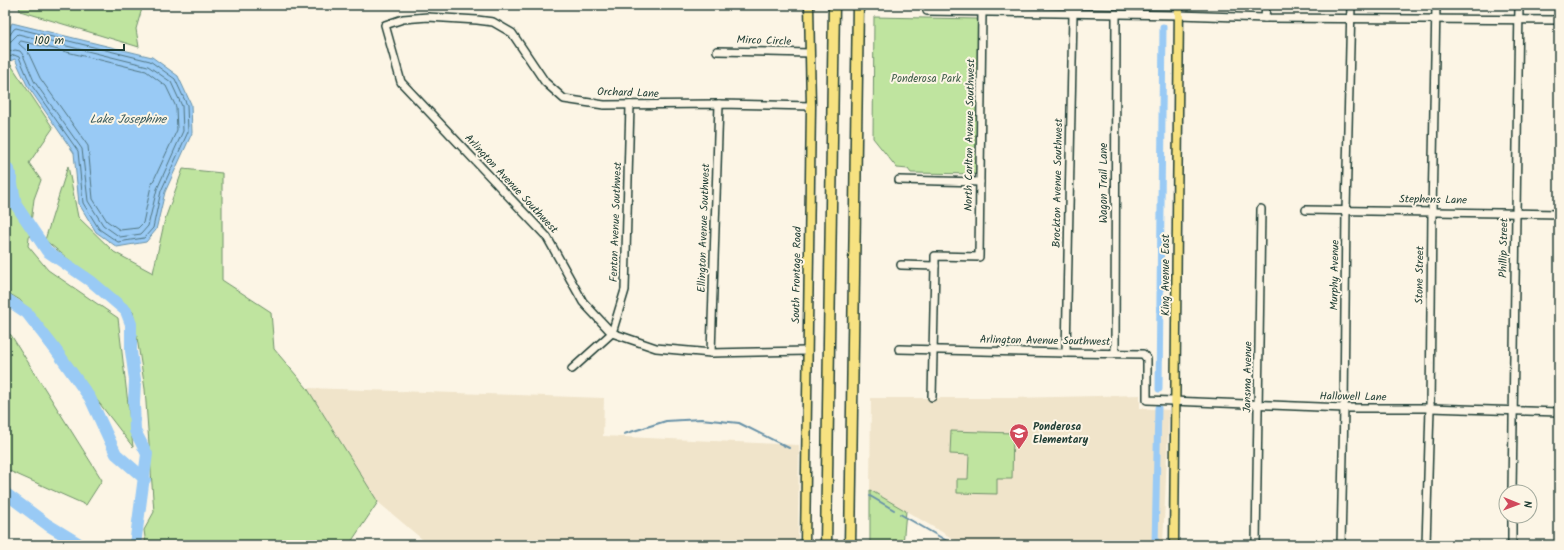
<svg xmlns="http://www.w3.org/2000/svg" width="1564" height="550" font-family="Kalam,sans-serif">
<rect width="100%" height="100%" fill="#fcf5e5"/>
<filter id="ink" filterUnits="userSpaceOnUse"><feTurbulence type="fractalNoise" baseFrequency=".025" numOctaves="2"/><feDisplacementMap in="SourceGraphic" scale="8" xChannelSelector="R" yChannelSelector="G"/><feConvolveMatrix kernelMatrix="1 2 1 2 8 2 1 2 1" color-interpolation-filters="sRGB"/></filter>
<g filter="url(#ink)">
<!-- built -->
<g fill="#f0e4ca">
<polygon points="891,5 1173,5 1173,8"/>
<polygon points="307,388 604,398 603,436 799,445 798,545 429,545 378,502"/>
<polygon points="1140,395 1140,408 1169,410 1163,545 964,545 870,490 871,398 1012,398"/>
</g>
<!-- green -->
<g fill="#bfe49f" stroke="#6f906a">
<polygon points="19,5 143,5 136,29 139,47 20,11"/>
<polygon points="874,17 978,19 976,174 911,173 908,169 897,168 873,138"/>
<polygon points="5,63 11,65 53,128 29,163 41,180 34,199 28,246 48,270 118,318 133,447 20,300 5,291"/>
<polygon points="68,166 78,217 114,252 153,273 165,219 183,169 222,173 222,280 271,312 274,349 307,388 378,502 349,545 146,545 144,530 154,512 145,389 133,312 45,240"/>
<polygon points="5,332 11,335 102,480 86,505 5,469"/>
<polygon points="951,431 1013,433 1012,479 997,479 997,494 957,493 957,479 968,479 969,455 950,454"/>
<polygon points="870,490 906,511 903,545 870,545"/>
</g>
<!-- water -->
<polygon fill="#99caf5" stroke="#6892a8" points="12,23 152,57 178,76 191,104 192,133 165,192 156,230 146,242 117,247 96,232 79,204 74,153 27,85 15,59 5,63 5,37"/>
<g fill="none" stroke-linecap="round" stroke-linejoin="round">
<!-- shore -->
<g stroke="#507581" stroke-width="1">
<polyline points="5,38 9,36 14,29 16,28 150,61 175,79 187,105 188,132 161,191 153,228 144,238 118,242 99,229 83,203 78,151 30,83 19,57 14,55 5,59"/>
<polygon points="21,41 146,71 166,86 176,107 177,130 151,186 143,223 138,228 120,230 107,221 93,199 88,146 40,78 28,52 19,44"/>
<polyline points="5,43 11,41 18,34 148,66 171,82 182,106 183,131 157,189 148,226 141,234 120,237 103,225 88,201 82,149 34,81 23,55 20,51 15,50 5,53"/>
</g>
<!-- stream -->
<g stroke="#6892a8" stroke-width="2">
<polyline points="624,434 666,421 701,419 739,423 789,448"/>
<polyline points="870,496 894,510"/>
<polyline points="900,514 954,545"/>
</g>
<!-- canal -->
<g stroke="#99caf5" stroke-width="7">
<polyline points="1159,389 1163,27"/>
<polyline points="1155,545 1158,408"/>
</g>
<!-- river -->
<g stroke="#99caf5" stroke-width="12">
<polyline points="5,165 10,173 16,205 47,251 92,282 126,311 131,324 131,351 135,380 134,403 135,431 147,454 135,545"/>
<polyline points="5,298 27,313 55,349 90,398 116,454 145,479"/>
<polyline points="5,493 48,525 81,545"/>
</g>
<defs>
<g id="minor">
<polyline points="927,11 1179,15 1265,18 1559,20"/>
<polyline points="1265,18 1266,5"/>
<polyline points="717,51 810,53"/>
<polyline points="899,180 980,182"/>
<polyline points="1306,210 1559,214"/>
<polyline points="901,265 935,266 935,256 979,257 982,12"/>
<polyline points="899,349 1066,353 1143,354 1147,359 1147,400 1344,408 1430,408 1559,412"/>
<polyline points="807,351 711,353 656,348 612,333 583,302 547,237 401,82 385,25 403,19 428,17 477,20 493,22 512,33 545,82 564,99 604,105 719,104 811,106"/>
<polyline points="711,353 719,104"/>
<polyline points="1066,353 1073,14"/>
<polyline points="1115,353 1116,14"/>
<polyline points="572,369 612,333 625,290 630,105"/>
<polyline points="932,397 935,266"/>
<polyline points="1512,492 1519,5"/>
<polyline points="1256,545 1261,209"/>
<polyline points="1341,545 1344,408 1346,210 1351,5"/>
<polyline points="1426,545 1430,408 1432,212 1436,5"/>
<polyline points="1512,545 1512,516"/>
</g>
<g id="major">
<polyline points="805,545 811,106 809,5"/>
<polyline points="1174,545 1179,5"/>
</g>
<g id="highway">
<polyline points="826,545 834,5"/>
<polyline points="850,545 858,5"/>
</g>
</defs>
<!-- minor casing -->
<use href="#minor" stroke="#1f3d34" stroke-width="10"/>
<!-- major casing -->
<use href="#major" stroke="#1f3d34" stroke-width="11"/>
<!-- highway casing -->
<use href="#highway" stroke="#1f3d34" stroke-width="13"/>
<!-- minor -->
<use href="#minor" stroke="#fcf5e5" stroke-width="7"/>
<!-- major -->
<use href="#major" stroke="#f7e281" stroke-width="8"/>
<!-- highway -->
<use href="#highway" stroke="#f7e281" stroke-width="10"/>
</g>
</g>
<!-- icons -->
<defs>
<symbol id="school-pin" viewBox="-11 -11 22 30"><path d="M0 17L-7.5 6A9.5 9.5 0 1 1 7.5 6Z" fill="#d1495b" stroke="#fcf5e5"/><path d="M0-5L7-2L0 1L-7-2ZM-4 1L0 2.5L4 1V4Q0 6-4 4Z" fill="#fff"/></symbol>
</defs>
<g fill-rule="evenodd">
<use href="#school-pin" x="1008" y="422" width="22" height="30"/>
</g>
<g text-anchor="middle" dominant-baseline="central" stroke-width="4" stroke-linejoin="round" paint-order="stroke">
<!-- street labels -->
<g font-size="11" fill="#1f3d34" stroke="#fcf5e5">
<text transform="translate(764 41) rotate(2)">Mirco Circle</text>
<text transform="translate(628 93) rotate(2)">Orchard Lane</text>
<text transform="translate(970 135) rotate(-89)">North Carlton Avenue Southwest</text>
<text transform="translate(1058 183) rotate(-89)">Brockton Avenue Southwest</text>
<text transform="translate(1104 183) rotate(-90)">Wagon Trail Lane</text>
<text transform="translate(511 184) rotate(47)">Arlington Avenue Southwest</text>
<text transform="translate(1433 200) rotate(1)">Stephens Lane</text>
<text transform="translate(616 222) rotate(-88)">Fenton Avenue Southwest</text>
<text transform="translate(704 228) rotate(-88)">Ellington Avenue Southwest</text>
<text transform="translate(1504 248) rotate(-89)">Phillip Street</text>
<text transform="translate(797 275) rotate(-89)">South Frontage Road</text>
<text transform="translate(1166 275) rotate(-90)">King Avenue East</text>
<text transform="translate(1335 275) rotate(-89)">Murphy Avenue</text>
<text transform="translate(1420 275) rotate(-89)">Stone Street</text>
<text transform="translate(1045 341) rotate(1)">Arlington Avenue Southwest</text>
<text transform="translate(1248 377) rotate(-89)">Jansma Avenue</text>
<text transform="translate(1353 397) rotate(1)">Hallowell Lane</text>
</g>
<!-- park labels -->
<g font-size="11" fill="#3f5e49" stroke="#fcf5e5">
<text x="926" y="79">Ponderosa Park</text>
</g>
<!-- poi labels -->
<g font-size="11" font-weight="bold" fill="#1f3d34" stroke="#fcf5e5" text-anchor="start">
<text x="1033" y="427">Ponderosa<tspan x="1033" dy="13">Elementary</tspan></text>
</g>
<!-- water labels -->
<g font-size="12" font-style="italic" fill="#37595b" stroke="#fcf5e5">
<text x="128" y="119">Lake Josephine</text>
</g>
</g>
<!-- margin -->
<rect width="1564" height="550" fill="none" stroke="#fcf5e5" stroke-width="20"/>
<rect x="10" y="10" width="1544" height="530" fill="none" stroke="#1f3d34" stroke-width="1.5" filter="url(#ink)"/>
<!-- north arrow -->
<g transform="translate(1518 504) rotate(91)"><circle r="19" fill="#fcf5e5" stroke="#a4ab9e"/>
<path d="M0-3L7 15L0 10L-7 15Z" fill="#d1495b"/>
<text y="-6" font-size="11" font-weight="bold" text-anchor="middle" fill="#1f3d34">N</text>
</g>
<!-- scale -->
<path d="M28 44v6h96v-6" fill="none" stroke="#1f3d34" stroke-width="2"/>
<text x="34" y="44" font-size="12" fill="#1f3d34" stroke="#fcf5e5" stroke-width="3" paint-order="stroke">100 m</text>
</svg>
